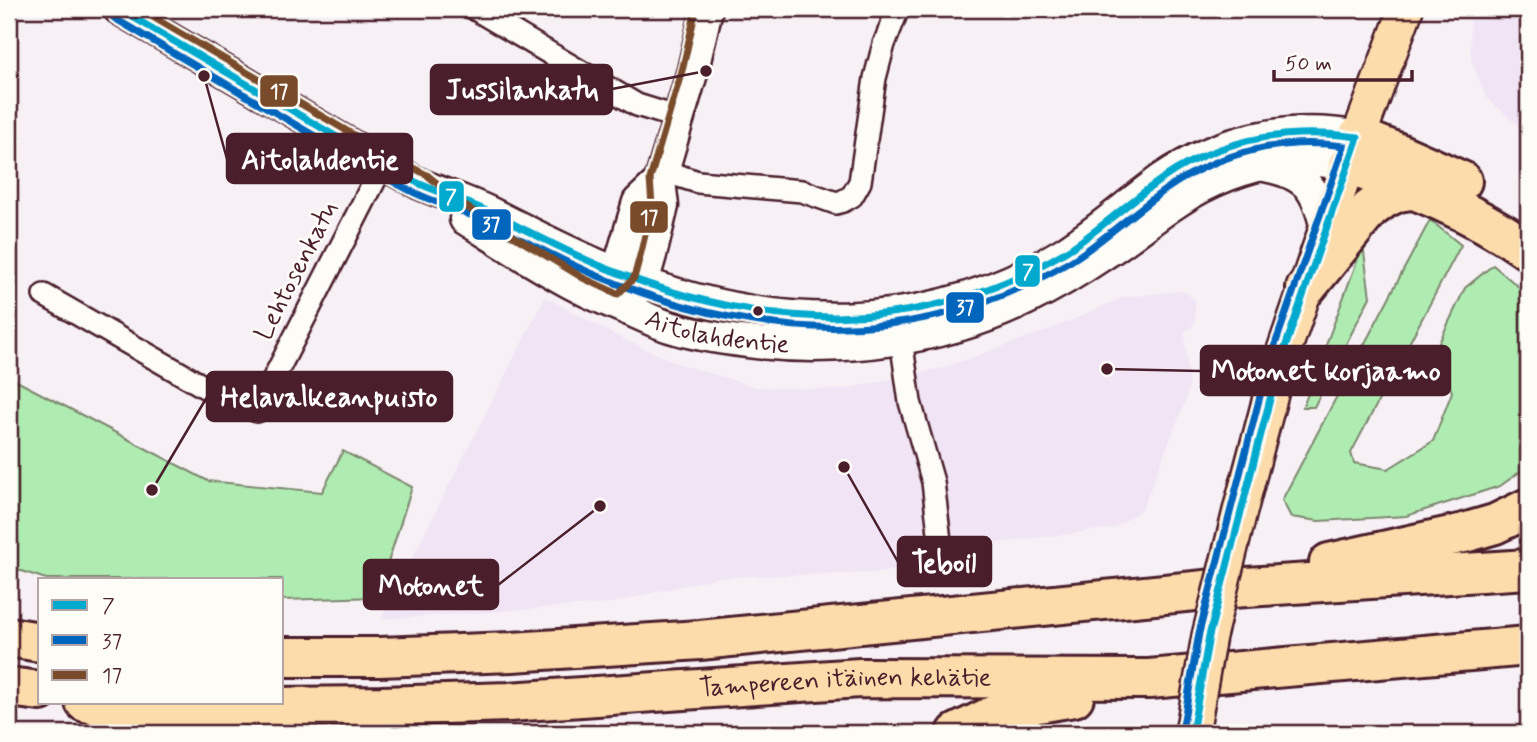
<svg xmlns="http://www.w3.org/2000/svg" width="1537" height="742" font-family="Mynerve,sans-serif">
<rect width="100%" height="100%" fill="#f7f1f6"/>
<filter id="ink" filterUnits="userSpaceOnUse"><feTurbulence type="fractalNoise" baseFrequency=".0143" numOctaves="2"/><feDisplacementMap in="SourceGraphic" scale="14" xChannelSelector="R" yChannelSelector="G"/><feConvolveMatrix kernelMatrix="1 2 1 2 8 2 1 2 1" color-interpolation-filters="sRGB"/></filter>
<g filter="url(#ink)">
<!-- built -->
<g fill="#f0e4f5">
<polygon points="1470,9 1528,9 1528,135 1486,97 1471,59"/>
<polygon points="1183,291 1195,300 1195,321 1191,328 1184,331 1189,385 1186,400 1142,509 1114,528 972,546 969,560 875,573 717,577 607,604 381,619 545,297 617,336 679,364 756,387 840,390 943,368 1054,328 1124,297"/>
</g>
<!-- green -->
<g fill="#afecb2" stroke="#7c866e" stroke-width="2">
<polygon points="1430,220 1461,245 1351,453 1354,463 1388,469 1433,441 1452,392 1437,347 1465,288 1493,265 1528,295 1528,466 1500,486 1406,516 1319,521 1291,517 1282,500"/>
<polygon points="1363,245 1370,297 1314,407 1303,407"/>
<polygon points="9,377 208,481 322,492 343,451 412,487 377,597 282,600 282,579 46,579 9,567"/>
</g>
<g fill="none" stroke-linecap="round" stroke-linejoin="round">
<defs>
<g id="street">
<polyline points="475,9 637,105 679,118"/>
<polyline points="663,171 698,182 802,191 836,203 843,201 852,196 860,182 875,78 884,44 898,9"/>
<polyline points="44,295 215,393 257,411 383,164"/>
<polyline points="899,325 910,402 933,482 940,541"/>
</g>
<g id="secondary">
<path d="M 119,9 L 383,164 C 395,170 407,178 420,184 C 443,194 466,201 489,212 C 531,233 573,256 618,273 C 766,333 925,339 1065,252 C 1099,230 1129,203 1162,179 C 1219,139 1291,124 1358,137"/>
<path d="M 1265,166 C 1307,174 1317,189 1326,229"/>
<path id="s1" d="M 465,219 C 502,242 539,267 578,287 C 597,297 617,305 636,313 C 647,318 659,324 670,327 C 695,335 722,339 748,342 C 840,353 943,341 1027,299 C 1054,286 1079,271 1104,254 C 1130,238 1152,218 1177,202 C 1208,181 1248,165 1285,161 C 1306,159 1327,161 1348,165"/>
<polyline points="619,292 617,273 638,202 660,181 663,171 693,70 707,9"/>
<polyline points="630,296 643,283 651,255 663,206 660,181"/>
</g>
<polyline id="primary" points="1241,507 1278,368 1348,165 1406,9"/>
<g id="highway">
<polyline points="1358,137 1401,154 1462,181"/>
<path d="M 1348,165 C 1413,188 1471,210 1528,250"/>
<polyline points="1306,288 1370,209 1385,198 1398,192 1417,189"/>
<polyline points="1329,563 1464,533 1495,524 1528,508"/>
<polyline points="9,637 40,642"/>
<polyline points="282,657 379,657 512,652 700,640 1215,589 1528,569"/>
<polyline points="9,687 40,691"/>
<polyline points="85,702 224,733"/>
<path id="s2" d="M 162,702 L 269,707 L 381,706 L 509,702 L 860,678 L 1149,679 L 1528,646"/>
<polyline points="957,733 992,716 1026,705 1074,697"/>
</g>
</defs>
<!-- street casing -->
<use href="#street" stroke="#4a1f2b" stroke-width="26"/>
<!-- secondary casing -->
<use href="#secondary" stroke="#4a1f2b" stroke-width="35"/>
<!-- primary casing -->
<use href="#primary" stroke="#4a1f2b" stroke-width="38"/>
<!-- highway casing -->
<use href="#highway" stroke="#4a1f2b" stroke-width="44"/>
<!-- street -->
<use href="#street" stroke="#fdfcf7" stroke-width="21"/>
<!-- secondary -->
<use href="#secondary" stroke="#fdfcf7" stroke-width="30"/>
<!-- primary -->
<use href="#primary" stroke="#fddcac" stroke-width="33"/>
<!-- highway -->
<use href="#highway" stroke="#fddcac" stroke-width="38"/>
<defs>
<polyline id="primary-bridge" points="1192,733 1209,636 1241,507"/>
</defs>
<!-- primary-bridge casing -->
<use href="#primary-bridge" stroke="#4a1f2b" stroke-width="38" stroke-linecap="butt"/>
<!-- primary-bridge -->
<use href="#primary-bridge" stroke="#fddcac" stroke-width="33"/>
<defs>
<path id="bus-1" d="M 119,9 L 383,164 C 395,170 407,178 420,184 C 443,194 466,201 489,212 C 527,230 564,251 603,267 C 759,331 916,341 1065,252 C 1099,231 1128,202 1162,179 C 1222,138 1287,127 1358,137 L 1278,368 L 1209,636 L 1192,733"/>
<path id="bus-2" d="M 114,18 L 378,173 C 390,180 402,187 415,193 C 437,203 461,210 484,221 C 522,239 559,260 598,276 C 756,342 920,352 1071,261 C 1105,240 1134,211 1168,188 C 1219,153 1282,137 1344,146 L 1268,365 L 1199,633 L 1182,731"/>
<polyline id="bus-3" points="139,9 388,155 427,175 465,206 505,231 583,278 618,294 634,278 641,252 652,205 650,179 683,67 696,9"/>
</defs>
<!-- bus-1 casing -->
<use href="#bus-1" stroke="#fdfcf7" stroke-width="12"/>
<!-- bus-2 casing -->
<use href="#bus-2" stroke="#fdfcf7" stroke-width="12"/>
<!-- bus-3 casing -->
<use href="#bus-3" stroke="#fdfcf7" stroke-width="12"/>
<!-- bus-1 -->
<use href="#bus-1" stroke="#00a9ce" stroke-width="7"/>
<!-- bus-2 -->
<use href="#bus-2" stroke="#0065bd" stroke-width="7"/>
<!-- bus-3 -->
<use href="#bus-3" stroke="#7a4b2a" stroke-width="7"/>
</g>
</g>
<!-- markers -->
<circle fill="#4a1f2b" stroke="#fdfcf7" stroke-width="2.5" cx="758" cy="311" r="6"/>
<g text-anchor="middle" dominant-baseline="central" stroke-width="5" stroke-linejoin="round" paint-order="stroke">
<!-- street labels -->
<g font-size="26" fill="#4a1f2b" stroke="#fdfcf7">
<text transform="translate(297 271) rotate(-63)">Lehtosenkatu</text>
<text stroke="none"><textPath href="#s1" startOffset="280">Aitolahdentie</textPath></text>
<text stroke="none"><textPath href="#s2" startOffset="684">Tampereen itäinen kehätie</textPath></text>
</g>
</g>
<!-- callouts -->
<path fill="none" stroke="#4a1f2b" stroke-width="2.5" d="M706 71L612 89M204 76L227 159M1107 369L1201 371M152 490L207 397M844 467L898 562M600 506L498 585"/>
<g fill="#4a1f2b" stroke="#fdfcf7" stroke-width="2.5">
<circle cx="706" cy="71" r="7"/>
<circle cx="204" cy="76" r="7"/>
<circle cx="1107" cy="369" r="7"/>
<circle cx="152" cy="490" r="7"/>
<circle cx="844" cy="467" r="7"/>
<circle cx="600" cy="506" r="7"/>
</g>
<g fill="#4a1f2b" stroke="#4a1f2b" stroke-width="2.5">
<rect x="431" y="65" width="181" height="49" rx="7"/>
<rect x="227" y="134" width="185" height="49" rx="7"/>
<rect x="1201" y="346" width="249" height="49" rx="7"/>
<rect x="207" y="372" width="245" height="49" rx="7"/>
<rect x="898" y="537" width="93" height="49" rx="7"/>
<rect x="364" y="560" width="134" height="49" rx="7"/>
</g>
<g font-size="28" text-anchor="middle" font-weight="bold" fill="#fff">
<text x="522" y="99">Jussilankatu</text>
<text x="320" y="169">Aitolahdentie</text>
<text x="1326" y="380">Motonet korjaamo</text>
<text x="329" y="406">Helavalkeanpuisto</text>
<text x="944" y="572">Teboil</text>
<text x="431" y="595">Motonet</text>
</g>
<g stroke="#fdfcf7" stroke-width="2.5">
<rect x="259" y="74" width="40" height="34" rx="7" fill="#7a4b2a"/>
<rect x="438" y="180" width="27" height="33" rx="7" fill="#00a9ce"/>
<rect x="629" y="200" width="40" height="34" rx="7" fill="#7a4b2a"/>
<rect x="471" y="208" width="41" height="33" rx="7" fill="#0065bd"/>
<rect x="1014" y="254" width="27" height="34" rx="7" fill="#00a9ce"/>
<rect x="945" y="291" width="40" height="33" rx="7" fill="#0065bd"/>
</g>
<g font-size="19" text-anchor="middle" font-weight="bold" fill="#fff">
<text x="279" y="98">17</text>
<text x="451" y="203">7</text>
<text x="649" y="224">17</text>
<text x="491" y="231">37</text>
<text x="1028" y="278">7</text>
<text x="965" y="314">37</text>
</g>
<!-- margin -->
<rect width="1537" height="742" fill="none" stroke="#fdfcf7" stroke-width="35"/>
<rect x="18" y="18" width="1502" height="707" fill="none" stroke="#4a1f2b" stroke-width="2.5" filter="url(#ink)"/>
<!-- legend -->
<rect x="38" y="578" width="245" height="126" fill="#fdfcf7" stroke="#b5a4a5" stroke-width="2"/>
<rect x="52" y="600" width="35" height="10" fill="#00a9ce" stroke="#b5a4a5" stroke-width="2"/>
<text x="102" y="612" font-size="21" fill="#4a1f2b">7</text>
<rect x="52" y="635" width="35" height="10" fill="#0065bd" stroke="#b5a4a5" stroke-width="2"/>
<text x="102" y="648" font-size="21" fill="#4a1f2b">37</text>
<rect x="52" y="670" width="35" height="10" fill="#7a4b2a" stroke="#b5a4a5" stroke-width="2"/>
<text x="102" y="682" font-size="21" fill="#4a1f2b">17</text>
<!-- scale -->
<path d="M1274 70v10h138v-10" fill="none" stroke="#4a1f2b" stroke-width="3.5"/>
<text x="1285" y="70" font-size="21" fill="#4a1f2b" stroke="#fdfcf7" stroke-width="5" paint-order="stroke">50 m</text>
</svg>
